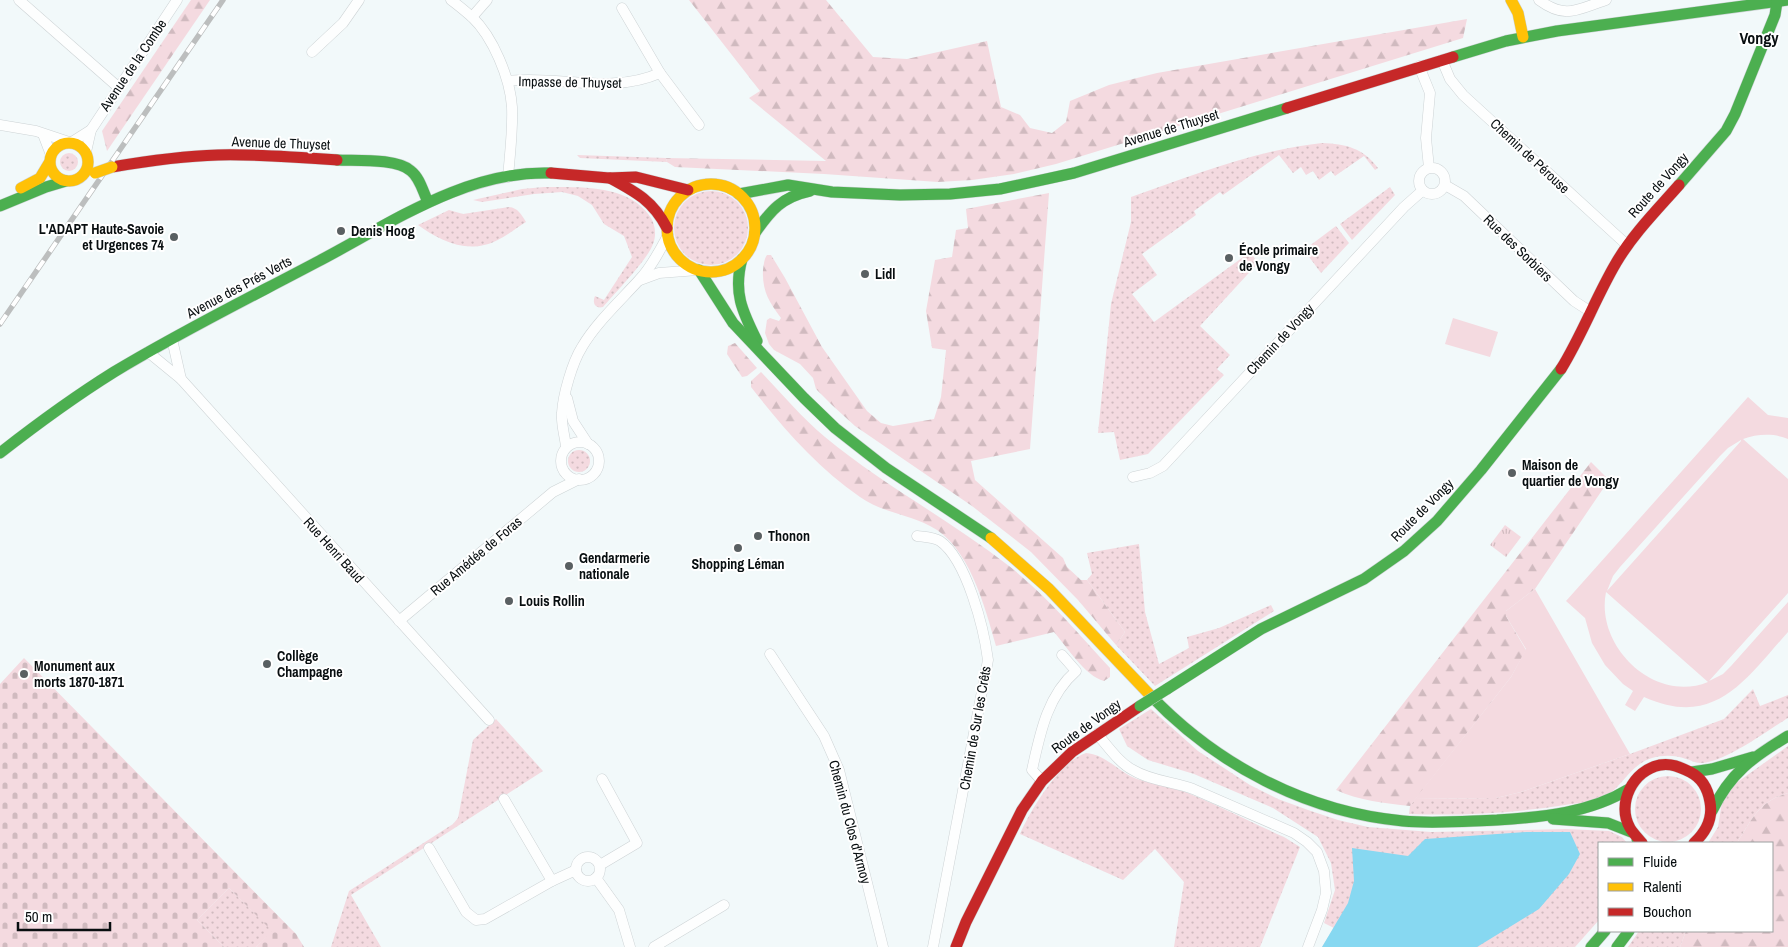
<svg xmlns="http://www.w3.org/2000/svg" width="1788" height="947" font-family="'Archivo Narrow',sans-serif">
<defs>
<pattern id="grass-dots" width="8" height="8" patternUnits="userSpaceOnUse" patternTransform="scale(1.25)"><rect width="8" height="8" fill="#f4dae0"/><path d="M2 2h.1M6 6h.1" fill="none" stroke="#d0babf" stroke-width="1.8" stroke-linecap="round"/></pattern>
<pattern id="forest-firs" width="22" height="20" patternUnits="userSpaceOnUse" patternTransform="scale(1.25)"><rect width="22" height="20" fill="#f4dae0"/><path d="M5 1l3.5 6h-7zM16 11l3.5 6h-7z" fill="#d0babf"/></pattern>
<pattern id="cemetery-stones" width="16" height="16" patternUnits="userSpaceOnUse" patternTransform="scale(1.25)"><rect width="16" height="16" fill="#f4dae0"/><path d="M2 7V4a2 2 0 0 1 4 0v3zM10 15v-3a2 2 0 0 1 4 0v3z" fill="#d0babf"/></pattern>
<pattern id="park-tufts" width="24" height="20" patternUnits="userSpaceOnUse" patternTransform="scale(1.25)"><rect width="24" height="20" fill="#f4dae0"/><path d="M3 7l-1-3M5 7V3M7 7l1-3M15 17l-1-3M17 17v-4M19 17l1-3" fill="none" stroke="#d0babf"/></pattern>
</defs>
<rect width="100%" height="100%" fill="#f2f9fa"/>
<!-- grass -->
<g fill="url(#grass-dots)">
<path d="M 1322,143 C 1346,144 1363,148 1378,168 L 1375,170 L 1364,156 L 1335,176 L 1331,171 L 1319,180 L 1313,171 L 1306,175 L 1301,167 L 1293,173 L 1279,155 L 1223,195 L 1220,192 L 1194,211 L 1196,215 L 1142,254 L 1157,275 L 1132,294 L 1154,322 L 1250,252 L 1258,263 L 1200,326 L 1230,355 L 1217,369 L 1224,375 L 1148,454 L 1120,460 L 1114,432 L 1098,433 L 1111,304 L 1131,222 L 1131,197 C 1194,175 1256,150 1322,143 Z"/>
<circle cx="69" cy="162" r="9"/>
<polygon points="577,155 666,158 667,162 580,158"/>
<path d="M 544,187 C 577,187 627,184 649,215 C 655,223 657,234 653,244 C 648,259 615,293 603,307 C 595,309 592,303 595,296 L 604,300 L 632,257 L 624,236 L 604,224 L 592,205 L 578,196 L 562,192 L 534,194 L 482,202 L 473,200 L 522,189 Z"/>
<polygon points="1390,187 1395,195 1352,240 1340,224"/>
<circle cx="711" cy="228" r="37"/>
<path d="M 509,207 C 518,208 521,214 526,222 C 513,230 499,242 484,245 C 460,251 436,238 418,225 L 449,210 L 463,214 Z"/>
<polygon points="1336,226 1349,243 1321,273 1304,250"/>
<circle cx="579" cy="461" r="11"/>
<polygon points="1139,544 1145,612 1159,664 1189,648 1187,637 1219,628 1271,605 1274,611 1155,686 1116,645 1125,632 1087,580 1092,574 1087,553"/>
<path d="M 1753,689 L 1760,706 L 1788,695 L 1788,718 C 1768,730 1723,764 1700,763 C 1695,763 1691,760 1686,759 C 1675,755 1663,755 1652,758 C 1628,765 1622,791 1599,799 C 1589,803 1576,803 1565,805 C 1515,813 1460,816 1409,814 L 1410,806 L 1415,799 L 1496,798 L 1521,792 L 1630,754 L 1724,719 Z"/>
<polygon points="1151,709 1198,751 1250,785 1278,799 1308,810 1338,820 1368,827 1431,832 1566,829 1609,831 1622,837 1627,843 1599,843 1599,920 1575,947 1322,947 1334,928 1324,923 1335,890 1331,863 1318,837 1273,808 1194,774 1148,760 1127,746 1119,729"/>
<polygon points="496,719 543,771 351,895 381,947 331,947 349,891 453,824 458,818 473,740"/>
<path d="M 1788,746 L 1788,793 C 1758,802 1753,818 1737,843 L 1708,843 L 1718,827 L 1722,802 L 1732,786 Z"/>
<path d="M 1086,753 C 1105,754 1120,773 1137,779 C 1149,783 1162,784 1175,788 C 1212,802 1248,821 1284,837 L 1300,847 L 1260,947 L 1174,947 L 1184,882 L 1155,849 L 1123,880 L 1020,834 C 1031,809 1060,761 1086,753 Z"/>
<circle cx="1668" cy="809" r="33"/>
<polygon points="229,888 273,931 256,947 224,947 197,920"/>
<polygon points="1639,931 1686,931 1680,947 1628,947"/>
</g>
<!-- forest -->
<g fill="url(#forest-firs)">
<polygon points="191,0 210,0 107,151 102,131"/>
<polygon points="689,0 826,0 873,57 907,59 987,41 1001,107 1020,115 1030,128 1052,133 1066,122 1070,101 1109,85 1157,73 1467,19 1463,38 1056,164 1014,174 972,180 938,182 824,174 675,167 667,162 666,158 826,161 749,98 760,91"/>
<path d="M 1049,193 L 1030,449 L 971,461 L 975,480 L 1063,558 L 1067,567 L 1081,580 L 1087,580 L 1125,632 L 1116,645 L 1078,600 L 1031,552 L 972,506 L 855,426 L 832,405 L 816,389 L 813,378 L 800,364 L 774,350 L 769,344 L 765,333 L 767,320 L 770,318 L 779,321 L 781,318 C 769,302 762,291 763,270 C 764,264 764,259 767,255 L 771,255 L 785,278 L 822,347 L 867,411 L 881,423 L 893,426 L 934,419 L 941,397 L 946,350 L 932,348 L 926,311 L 935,260 L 952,257 L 956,230 L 968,228 L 966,209 Z"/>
<polygon points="735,343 757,368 747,376 742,377 727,354 728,346"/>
<path d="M 761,372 C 782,394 802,418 825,437 C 883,485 950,520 1009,566 C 1046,595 1078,633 1110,668 L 1110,677 L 1104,681 C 1085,676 1067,647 1054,632 L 996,646 C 985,607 969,545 930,526 C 907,514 881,512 860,497 C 817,467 783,428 751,387 L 751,381 Z"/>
<path d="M 1591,462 L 1609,480 L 1535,589 L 1506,611 L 1506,616 L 1526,650 L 1511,677 L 1410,806 C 1384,803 1360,801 1336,790 Z"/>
<path d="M 1788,793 L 1788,947 L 1680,947 L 1686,931 L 1772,931 L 1772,843 L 1737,843 C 1753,818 1758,802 1788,793 Z"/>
</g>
<!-- cemetery -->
<polygon fill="url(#cemetery-stones)" points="24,658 296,934 304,947 256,947 272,931 229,888 197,920 224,947 0,947 0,684"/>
<!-- park -->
<polygon fill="url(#park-tufts)" points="1505,525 1521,537 1506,557 1490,545"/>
<!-- pitch -->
<g fill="#f4dae0" fill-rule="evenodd">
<polygon points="1453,318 1498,332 1490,357 1445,344"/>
<path d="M 1748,397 L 1768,415 L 1788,418 L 1788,439 C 1774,433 1757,434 1743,439 L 1788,479 L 1788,593 L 1709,681 L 1723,674 L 1731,666 L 1788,602 L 1788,632 C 1745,680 1715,729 1644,697 L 1635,711 L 1625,705 L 1633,691 L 1623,684 L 1605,665 L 1592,643 L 1585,618 L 1566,601 ZM 1741,440 L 1741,441 L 1607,591 L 1613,576 L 1620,567 L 1720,456 L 1728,448 ZM 1606,592 L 1708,682 C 1655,704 1595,647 1606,592 Z"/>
<polygon points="1535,589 1630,754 1521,792 1496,798 1415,799 1511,677 1526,649 1506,616 1506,611"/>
</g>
<!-- water -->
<polygon fill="#87d8f1" points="1526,832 1570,832 1580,854 1569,874 1539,909 1477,947 1322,947 1348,903 1354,881 1352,848 1408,856 1425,839"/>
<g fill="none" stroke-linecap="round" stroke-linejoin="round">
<defs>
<g id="street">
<polyline points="19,0 118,87"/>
<path d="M 451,0 C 458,5 465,11 472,17 C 493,37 510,78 512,107 C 513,130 510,153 508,177"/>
<path d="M 1539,0 C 1566,20 1578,9 1606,0"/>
<polyline points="472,17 487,0"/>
<polyline points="312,52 343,23 359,0"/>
<polyline points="1442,60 1450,79 1463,95 1627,245"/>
<polyline points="1419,66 1430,93 1426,138 1429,168"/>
<polyline points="660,73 699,125"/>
<path d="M 508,81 C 559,75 610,95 660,73 L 622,8"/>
<polyline points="0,125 36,131 69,142"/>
<polyline points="43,134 51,155"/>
<polyline points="72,142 91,130 177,0"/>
<polyline points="86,152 91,130"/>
<circle cx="1432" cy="181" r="13"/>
<polyline points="1445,185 1464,196 1574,301 1591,312"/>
<polyline points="640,280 659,273 698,270"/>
<polyline points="172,339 181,379"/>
<polyline points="148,352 181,379 489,720"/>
<polyline points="567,398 573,421 588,444"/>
<circle cx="580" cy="461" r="19"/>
<path d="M 566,447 C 565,436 561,425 562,413 C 563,395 572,363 582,347 C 596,323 620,301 639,280 C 651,268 660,250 668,235"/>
<polyline points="1133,477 1150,473 1163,466 1404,207 1422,191"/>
<path d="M 917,536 C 925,537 933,537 940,541 C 967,560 984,629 988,660 L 933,947"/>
<polyline points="399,621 553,492 579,479"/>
<polyline points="770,654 824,736 839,770 883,947"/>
<path d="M 1097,734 C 1108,746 1119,763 1133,770 C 1151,781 1174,782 1193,789 L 1294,833 L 1307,842 L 1317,852 L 1324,871 L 1326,893 L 1322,910 L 1308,947"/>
<path d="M 1042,781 L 1032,770 C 1040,734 1047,696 1076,671 L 1062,655"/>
<polyline points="504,799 552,881"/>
<polyline points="429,848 466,912 476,920 485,919 552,881 576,870"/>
<circle cx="588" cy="869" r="12"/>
<polyline points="600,865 637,843 602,779"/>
<polyline points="596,878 619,910 630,947"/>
<polyline points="654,947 724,905"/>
</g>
<g id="fast">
<polyline points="1453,57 1506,41 1557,31 1788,0"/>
<path d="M 337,160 C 356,161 397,158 411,171 C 420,178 423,192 428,202"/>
<polyline points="1679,185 1726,131 1735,114 1775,15 1777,2"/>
<polyline points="739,194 788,185 832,192 900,195 950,194 1000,189 1074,173 1287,108"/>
<polyline points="0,206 46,187 66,181"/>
<path d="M 755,233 C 771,210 782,197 810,191"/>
<path d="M 742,259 C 733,292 742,311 757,341"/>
<polyline points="699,270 733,323 804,398 835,428 886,468 991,538"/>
<path d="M 0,453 C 37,424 74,397 114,372 C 180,332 249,298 317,262 C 390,224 465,170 551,173"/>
<polyline points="1167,689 1261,629 1364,579 1404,551 1437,521 1481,470 1561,369"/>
<path d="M 1150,695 C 1217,765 1306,812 1403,821 C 1434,824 1466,821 1497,820 C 1543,817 1590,813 1629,789"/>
<polyline points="1692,772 1712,769 1753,757"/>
<path d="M 1712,811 C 1730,773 1753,757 1788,736"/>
<polyline points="1553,819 1608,823 1631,832"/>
<polyline points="1637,839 1638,843"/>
<polyline points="1591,947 1605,931"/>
<polyline points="1617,947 1629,931"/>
</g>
<g id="slow">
<polyline points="1511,0 1518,13 1523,37"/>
<circle cx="69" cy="162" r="19"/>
<circle cx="711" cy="228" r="44"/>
<polyline points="21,188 40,178 49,163"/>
<polyline points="991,538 1049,589 1150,695"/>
</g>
<g id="jam">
<polyline points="1287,108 1453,57"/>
<path d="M 112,167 C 147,161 183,156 218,155 C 258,154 297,157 337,160"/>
<polyline points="551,173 609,178 636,177 688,190"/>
<path d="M 610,178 C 636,192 653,201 667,228"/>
<path d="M 1561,369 C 1582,335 1596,297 1616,263 C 1633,234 1657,210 1679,185"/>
<path d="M 1642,843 C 1638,838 1633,833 1630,828 C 1616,804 1633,770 1660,765 C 1671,763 1680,767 1690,772 C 1702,778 1708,789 1710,802 C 1713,818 1706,832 1694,843"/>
<polyline points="956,947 966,922 1022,810 1042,781 1072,752 1140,706"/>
</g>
</defs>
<!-- street casing -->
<use href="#street" stroke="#cdd3d5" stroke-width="11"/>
<!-- fast casing -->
<use href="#fast" stroke="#cdd3d5" stroke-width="12"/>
<!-- slow casing -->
<use href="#slow" stroke="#cdd3d5" stroke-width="12"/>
<!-- jam casing -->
<use href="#jam" stroke="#cdd3d5" stroke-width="12"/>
<!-- street -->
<use href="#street" stroke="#fdfefe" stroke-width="10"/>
<!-- fast -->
<use href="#fast" stroke="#4caf50" stroke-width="11"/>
<!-- slow -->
<use href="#slow" stroke="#ffc107" stroke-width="11"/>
<!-- jam -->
<use href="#jam" stroke="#c62828" stroke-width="11"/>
<defs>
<polyline id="rail" points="0,324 223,0"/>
</defs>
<!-- rail casing -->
<use href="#rail" stroke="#bcbebe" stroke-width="5.5"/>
<!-- rail -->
<use href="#rail" stroke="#fff" stroke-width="4" stroke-dasharray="11" stroke-linecap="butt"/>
<defs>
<polyline id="fast-bridge" points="1140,706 1167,689"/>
<polyline id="slow-bridge" points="95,173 112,167"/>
</defs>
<!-- fast-bridge casing -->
<use href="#fast-bridge" stroke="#cdd3d5" stroke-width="12" stroke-linecap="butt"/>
<!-- slow-bridge casing -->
<use href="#slow-bridge" stroke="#cdd3d5" stroke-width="12" stroke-linecap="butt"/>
<!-- fast-bridge -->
<use href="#fast-bridge" stroke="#4caf50" stroke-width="11"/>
<!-- slow-bridge -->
<use href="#slow-bridge" stroke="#ffc107" stroke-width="11"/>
</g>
<!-- markers -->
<g fill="#5a6062" stroke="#fff" stroke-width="2">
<circle cx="341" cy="231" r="5"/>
<circle cx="174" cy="237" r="5"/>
<circle cx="1229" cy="258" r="5"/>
<circle cx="865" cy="274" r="5"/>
<circle cx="1512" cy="473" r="5"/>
<circle cx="758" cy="536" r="5"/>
<circle cx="738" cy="548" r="5"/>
<circle cx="569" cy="566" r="5"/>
<circle cx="509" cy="601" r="5"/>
<circle cx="267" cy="664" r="5"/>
<circle cx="24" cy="674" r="5"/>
</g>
<g text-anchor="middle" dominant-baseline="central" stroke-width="4" stroke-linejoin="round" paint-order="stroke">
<!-- street labels -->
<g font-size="14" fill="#080e10" stroke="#fff">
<text transform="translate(133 65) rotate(-56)">Avenue de la Combe</text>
<text transform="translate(570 82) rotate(1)">Impasse de Thuyset</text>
<text transform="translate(1171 128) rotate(-17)">Avenue de Thuyset</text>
<text transform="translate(281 143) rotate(2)">Avenue de Thuyset</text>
<text transform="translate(1530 156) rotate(43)">Chemin de Pérouse</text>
<text transform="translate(1658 185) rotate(-48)">Route de Vongy</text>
<text transform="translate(1518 248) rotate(44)">Rue des Sorbiers</text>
<text transform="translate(239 287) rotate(-28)">Avenue des Prés Verts</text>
<text transform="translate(1280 339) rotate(-47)">Chemin de Vongy</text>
<text transform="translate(1422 510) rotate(-45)">Route de Vongy</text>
<text transform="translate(334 550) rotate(48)">Rue Henri Baud</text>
<text transform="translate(476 556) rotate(-40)">Rue Amédée de Foras</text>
<text transform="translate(1086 726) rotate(-36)">Route de Vongy</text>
<text transform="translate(975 728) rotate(-80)">Chemin de Sur les Crêts</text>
<text transform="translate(850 822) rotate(75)">Chemin du Clos d'Armoy</text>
</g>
<!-- poi labels -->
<g font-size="14" font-weight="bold" fill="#080e10" stroke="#fff" text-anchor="start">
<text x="164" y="229" text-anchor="end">L'ADAPT Haute-Savoie<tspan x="164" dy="16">et Urgences 74</tspan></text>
<text x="351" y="231">Denis Hoog</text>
<text x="1239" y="250">École primaire<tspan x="1239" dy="16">de Vongy</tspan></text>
<text x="875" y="274">Lidl</text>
<text x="1522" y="465">Maison de<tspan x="1522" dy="16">quartier de Vongy</tspan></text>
<text x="768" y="536">Thonon</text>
<text x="579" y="558">Gendarmerie<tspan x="579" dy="16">nationale</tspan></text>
<text x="738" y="564" text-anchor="middle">Shopping Léman</text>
<text x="519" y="601">Louis Rollin</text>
<text x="277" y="656">Collège<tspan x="277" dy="16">Champagne</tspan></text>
<text x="34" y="666">Monument aux<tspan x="34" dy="16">morts 1870-1871</tspan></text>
</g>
<!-- quarter labels -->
<g font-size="16" font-weight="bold" fill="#080e10" stroke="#fff">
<text x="1759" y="38">Vongy</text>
</g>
</g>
<!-- legend -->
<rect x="1598" y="842" width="175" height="90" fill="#ffffff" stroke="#9c9f9f"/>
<rect x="1608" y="858" width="25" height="8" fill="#4caf50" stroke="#9c9f9f"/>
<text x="1643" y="867" font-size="15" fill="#080e10">Fluide</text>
<rect x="1608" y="883" width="25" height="8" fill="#ffc107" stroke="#9c9f9f"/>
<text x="1643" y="892" font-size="15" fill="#080e10">Ralenti</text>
<rect x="1608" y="908" width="25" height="8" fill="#c62828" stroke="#9c9f9f"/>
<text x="1643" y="917" font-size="15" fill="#080e10">Bouchon</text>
<!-- scale -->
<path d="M18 922v8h92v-8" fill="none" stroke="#080e10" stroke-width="2.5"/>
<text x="25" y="922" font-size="15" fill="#080e10" stroke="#ffffff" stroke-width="4" paint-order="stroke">50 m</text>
</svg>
